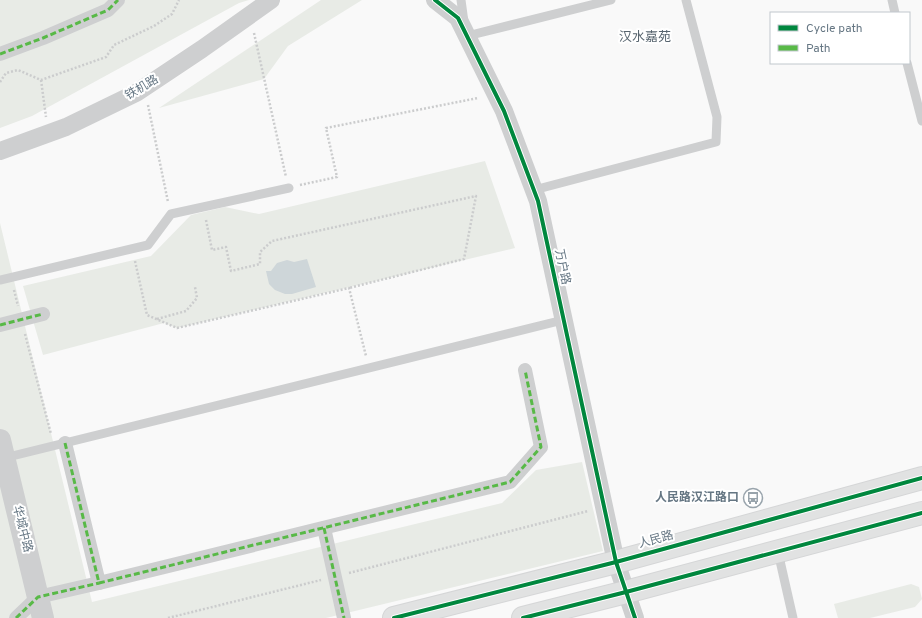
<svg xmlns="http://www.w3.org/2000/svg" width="922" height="618" font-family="Overpass,'Noto Sans SC',sans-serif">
<rect width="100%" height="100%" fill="#f9f9f9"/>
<!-- green -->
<g fill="#e8ebe6">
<polygon points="0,0 249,0 239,3 32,116 0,128"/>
<polygon points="321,0 362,0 288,46 264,79 159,108"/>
<polygon points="485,161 515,248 177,328 164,323 43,355 23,286 151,256 191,215 225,207 259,214"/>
<polygon points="0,223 92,602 502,503 536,470 582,462 603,551 326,618 0,618"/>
<polygon points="911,584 919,587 922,599 915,607 870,618 838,618 834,604"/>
</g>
<!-- water -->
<polygon fill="#ced6d9" points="307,259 316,287 292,294 285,294 275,290 269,284 266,271 271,271 277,263 287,260 294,262"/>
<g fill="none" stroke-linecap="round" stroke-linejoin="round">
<defs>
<g id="primary">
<polyline points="394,618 616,562 922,478"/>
<polyline points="523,618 626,592 922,513"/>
</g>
</defs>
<!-- primary casing -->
<use href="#primary" stroke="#d5d6d7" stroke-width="24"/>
<!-- path -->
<g stroke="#cbcccd" stroke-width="2.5" stroke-dasharray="2 2" stroke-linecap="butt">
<polyline points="254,33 286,177"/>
<polyline points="41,80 46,117"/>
<polyline points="0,82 6,73 18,70 41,80 106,57 114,45 154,26 172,14 179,0"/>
<polyline points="148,105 168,202"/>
<polyline points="300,185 337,177 326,128 478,98"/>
<polyline points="206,220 212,250 226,247 231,271 260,264 260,252 272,241 476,196 464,259 349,288"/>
<polyline points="135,261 147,315 177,328 349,288 366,356"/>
<polyline points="14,290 18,306"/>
<polyline points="157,319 186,311 197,298 195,287"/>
<polyline points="25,334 51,434"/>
<polyline points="349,573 588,511"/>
<polyline points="168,618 321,580"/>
</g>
<!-- service -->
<g stroke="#cecfd0" stroke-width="9">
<polyline points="461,0 464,22"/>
<polyline points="892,0 895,13"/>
<polyline points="466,35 467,36 611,0"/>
<polyline points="907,63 922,121"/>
<polyline points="534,190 716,142 717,117 686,0"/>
<polyline points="0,280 148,245 171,214 289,188"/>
<polyline points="4,458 563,320"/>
<polyline points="778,552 793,618"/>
</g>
<!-- pedestrian -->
<g stroke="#cecfd0" stroke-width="14">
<polyline points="0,54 43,38 108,10 118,0"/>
<polyline points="0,325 43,314"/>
<polyline points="65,443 99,583 510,482 541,447 525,370"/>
<polyline points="324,528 344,618"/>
<polyline points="16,618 38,597 99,583"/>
</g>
<!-- minor -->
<g stroke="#cecfd0" stroke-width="18">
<polyline points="435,0 458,18 504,111 538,201 616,562 635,618"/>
<polyline points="0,151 66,127 136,93 202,49 271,0"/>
</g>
<!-- tertiary -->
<polyline stroke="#cecfd0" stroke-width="22" points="0,440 43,618"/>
<!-- primary -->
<use href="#primary" stroke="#e1e2e2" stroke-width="22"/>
<!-- quiet -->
<g stroke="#58b947" stroke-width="3" stroke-dasharray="6 3" stroke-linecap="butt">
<polyline points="0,54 43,38 108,10 118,0"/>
<polyline points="0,325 43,314"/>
<polyline points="65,443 99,583 510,482 541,447 525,370"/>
<polyline points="324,528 344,618"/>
<polyline points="16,618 38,597 99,583"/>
</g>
<defs>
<g id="cycleway">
<polyline points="435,0 458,18 504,111 538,201 616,562 635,618"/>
<polyline points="394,618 616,562 922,478"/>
<polyline points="523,618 626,592 922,513"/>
</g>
</defs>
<!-- cycleway casing -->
<use href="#cycleway" stroke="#fff" stroke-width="6"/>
<!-- cycleway -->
<use href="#cycleway" stroke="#00873e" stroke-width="4"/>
</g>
<!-- icons -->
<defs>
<symbol id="bus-ring" viewBox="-11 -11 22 22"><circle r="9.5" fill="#fff" stroke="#99a4ac" stroke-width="1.5"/><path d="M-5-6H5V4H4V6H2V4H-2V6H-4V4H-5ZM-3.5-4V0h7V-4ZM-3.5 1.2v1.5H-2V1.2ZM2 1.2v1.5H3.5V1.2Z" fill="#99a4ac"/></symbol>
</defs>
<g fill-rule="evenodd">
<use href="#bus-ring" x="742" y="487" width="22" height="22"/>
</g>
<g text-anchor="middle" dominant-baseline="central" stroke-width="4" stroke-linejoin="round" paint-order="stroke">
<!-- street labels -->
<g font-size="12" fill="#657683" stroke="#fff">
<text transform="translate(142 88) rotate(-31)">铁机路</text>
<text transform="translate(562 267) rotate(78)">万户路</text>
<text transform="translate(22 529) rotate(76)">华城中路</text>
<text transform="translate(656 540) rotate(-15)">人民路</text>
</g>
<!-- poi labels -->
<g font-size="12" font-weight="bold" fill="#657683" stroke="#fff" text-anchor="end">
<text x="739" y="498">人民路汉江路口</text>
</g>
<!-- neighbourhood labels -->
<g font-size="13" fill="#57646e" stroke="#fff">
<text x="645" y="38">汉水嘉苑</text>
</g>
</g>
<!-- legend -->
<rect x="770" y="12" width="140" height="52" fill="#ffffff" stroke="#c1c8cd"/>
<rect x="778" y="25" width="20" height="6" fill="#00873e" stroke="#c1c8cd"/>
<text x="806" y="32" font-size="12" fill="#657683">Cycle path</text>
<rect x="778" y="45" width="20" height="6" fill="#58b947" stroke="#c1c8cd"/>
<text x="806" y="52" font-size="12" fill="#657683">Path</text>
</svg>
